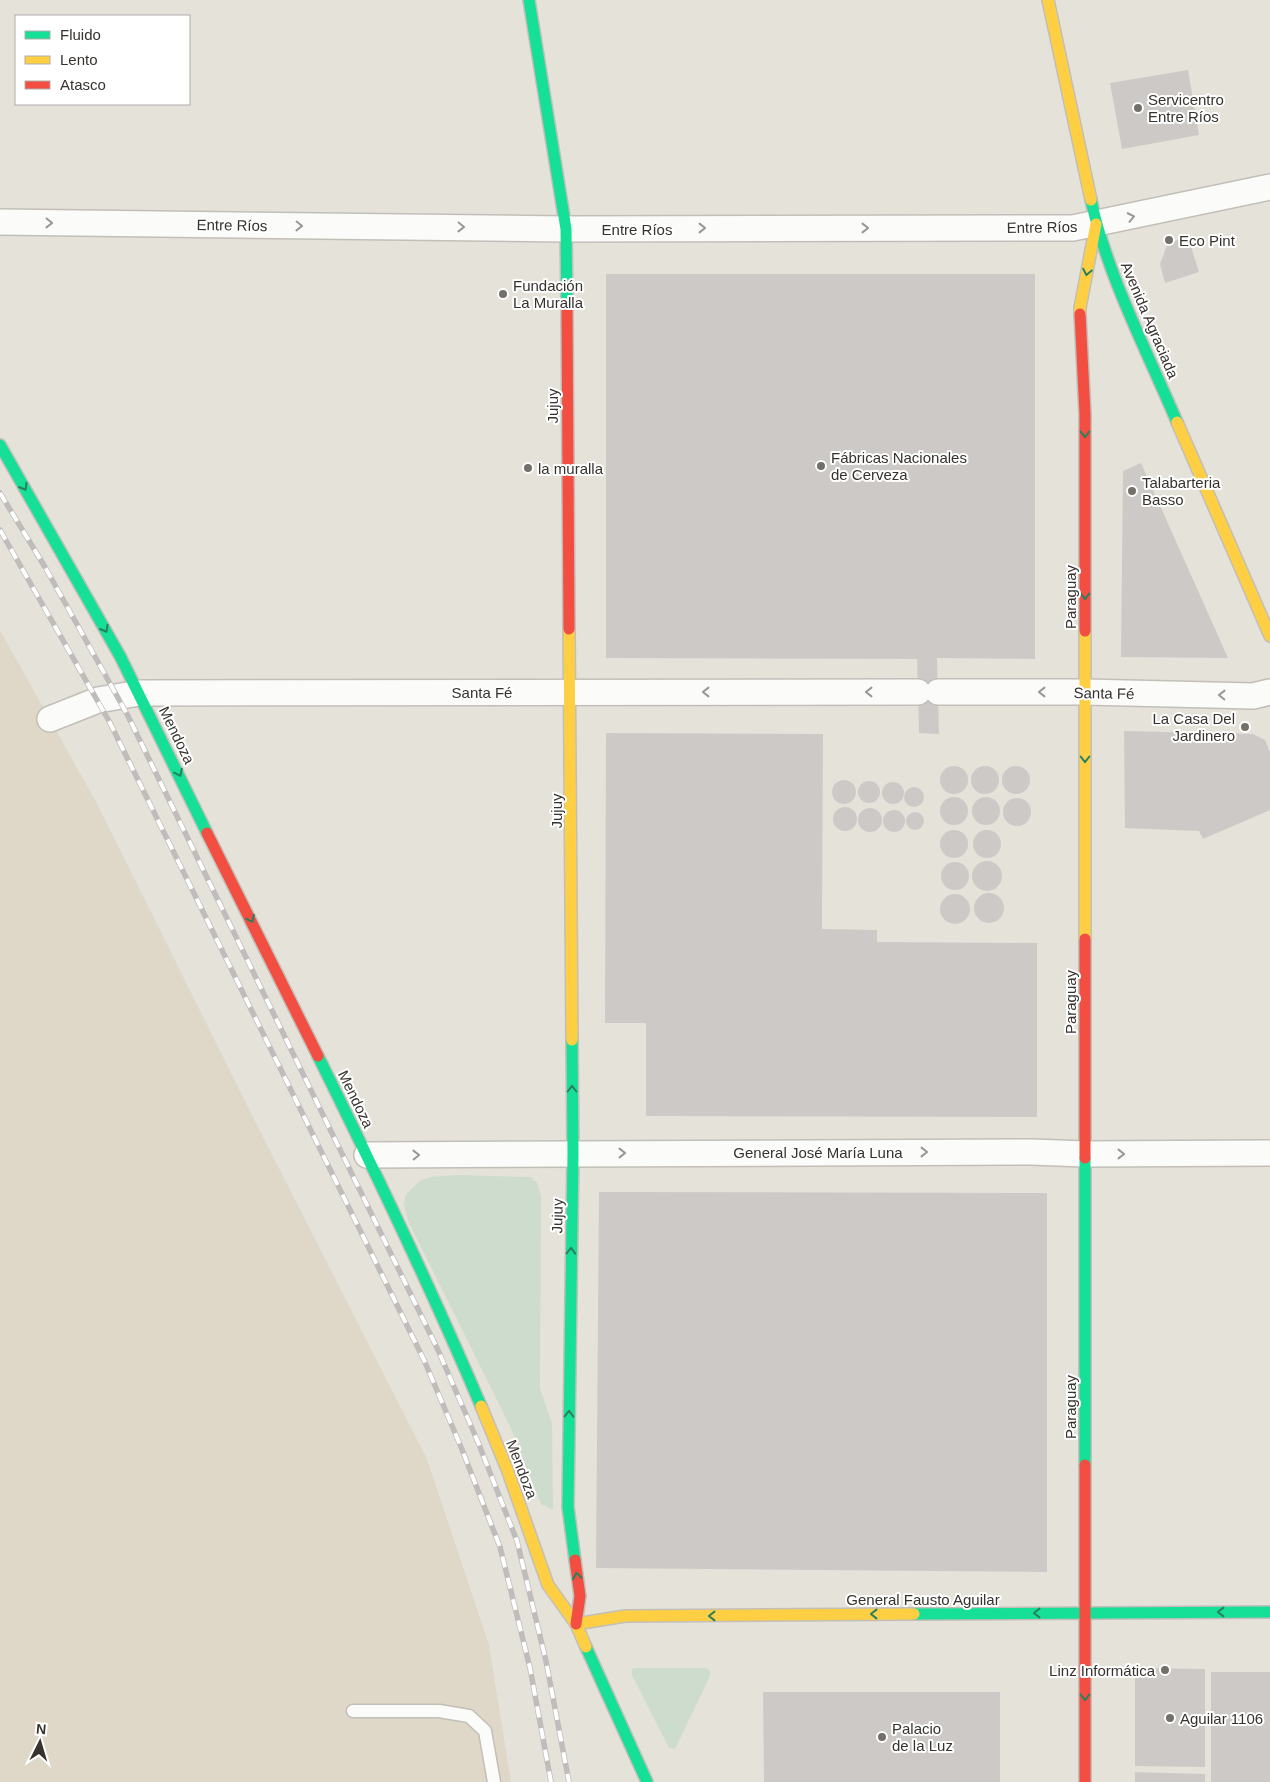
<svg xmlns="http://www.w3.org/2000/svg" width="1270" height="1782" font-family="Helvetica,sans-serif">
<rect width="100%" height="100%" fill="#e5e2da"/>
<!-- built -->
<polygon fill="#dfd8c9" points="0,630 96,802 263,1137 427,1459 489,1645 511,1782 0,1782"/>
<!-- green -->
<g fill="#cddccd">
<polygon points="457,1175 531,1177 537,1183 541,1196 540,1389 552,1423 553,1510 541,1504 510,1426 408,1221 404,1204 406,1194 421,1180 431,1177"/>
<polygon points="636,1668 706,1668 710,1671 710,1676 675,1749 669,1748 632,1675 632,1669"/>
</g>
<!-- building -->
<g fill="#cdc9c7">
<polygon points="1188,70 1199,135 1122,149 1110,83"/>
<polygon points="1188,237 1199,272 1165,283 1160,264 1168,243"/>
<polygon points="606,274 1035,274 1035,659 937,658 939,734 919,733 917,659 606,658"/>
<polygon points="1141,463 1228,658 1121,657 1123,471"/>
<polygon points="1124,731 1253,734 1265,740 1270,752 1270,810 1203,839 1199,831 1125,828"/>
<polygon points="606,733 823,734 822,929 877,930 877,942 1037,943 1037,1117 646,1116 646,1023 605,1023"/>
<circle cx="954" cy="780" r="14"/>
<circle cx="1016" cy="780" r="14"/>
<circle cx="985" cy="780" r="14"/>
<circle cx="844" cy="792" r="12"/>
<circle cx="869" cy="792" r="11"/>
<circle cx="893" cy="793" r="11"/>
<circle cx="914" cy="797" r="10"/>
<circle cx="954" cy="811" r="14"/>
<circle cx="986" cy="811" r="14"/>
<circle cx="1017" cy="812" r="14"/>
<circle cx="845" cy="819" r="12"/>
<circle cx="870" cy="820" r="12"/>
<circle cx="894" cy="821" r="11"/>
<circle cx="915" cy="821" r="9"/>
<circle cx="954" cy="844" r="14"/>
<circle cx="987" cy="844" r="14"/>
<circle cx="987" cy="876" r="15"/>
<circle cx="955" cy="876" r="14"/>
<circle cx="989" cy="908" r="15"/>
<circle cx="955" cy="909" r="15"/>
<polygon points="599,1192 1047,1193 1047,1572 596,1568"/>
<polygon points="1135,1668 1205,1669 1205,1767 1135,1766"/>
<rect x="1211" y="1672" width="59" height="110"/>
<polygon points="763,1692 1000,1692 1000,1782 764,1782"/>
<polygon points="1135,1772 1205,1774 1205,1782 1135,1782"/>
</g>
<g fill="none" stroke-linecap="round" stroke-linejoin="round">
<defs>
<polyline id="lane" points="353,1711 439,1711 469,1716 485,1731 494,1782"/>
<g id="street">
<polyline points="0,222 566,229 1073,228 1270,187"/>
<polyline points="938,692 1085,692 1253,696 1270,692"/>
<polyline points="50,719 98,700 139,693 918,692"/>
<polyline points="367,1155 1032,1152 1085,1154 1270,1153"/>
</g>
<g id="fast">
<polyline points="529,0 566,229 567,308"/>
<path d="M 1091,200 C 1107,275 1147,351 1177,422"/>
<polyline points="0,445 120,656 207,833"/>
<polyline points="572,1040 573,1153 568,1507 575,1560"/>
<path d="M 318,1056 C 375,1171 431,1288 481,1406"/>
<polyline points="1085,1158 1085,1465"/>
<polyline points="914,1614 1270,1612"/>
<polyline points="586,1647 647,1782"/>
</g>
<g id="slow">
<polyline points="1048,0 1091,200"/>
<polyline points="1080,314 1080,308 1096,224"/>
<polyline points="1177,422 1270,636"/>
<polyline points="569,629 572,1040"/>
<polyline points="1085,631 1085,939"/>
<polyline points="481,1406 507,1469 548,1585 576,1624 586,1647"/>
<polyline points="576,1624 625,1616 914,1614"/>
</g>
<g id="jam">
<polyline points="567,308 569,629"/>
<polyline points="1080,314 1085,414 1085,631"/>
<polyline points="207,833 318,1056"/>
<polyline points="1085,939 1085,1158"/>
<polyline points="1085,1465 1085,1782"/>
<polyline points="575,1560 580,1596 576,1624"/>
</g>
</defs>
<!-- lane casing -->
<use href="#lane" stroke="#c2bfb9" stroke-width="15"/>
<!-- street casing -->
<use href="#street" stroke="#c2bfb9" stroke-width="28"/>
<!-- fast casing -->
<use href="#fast" stroke="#c2bfb9" stroke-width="14"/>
<!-- slow casing -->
<use href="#slow" stroke="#c2bfb9" stroke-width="14"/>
<!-- jam casing -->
<use href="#jam" stroke="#c2bfb9" stroke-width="14"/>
<!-- lane -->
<use href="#lane" stroke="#fbfbf9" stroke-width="12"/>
<!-- street -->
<use href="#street" stroke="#fbfbf9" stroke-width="25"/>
<!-- fast -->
<use href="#fast" stroke="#16e098" stroke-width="11"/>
<!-- slow -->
<use href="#slow" stroke="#ffcf43" stroke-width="11"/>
<!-- jam -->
<use href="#jam" stroke="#f24e42" stroke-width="11"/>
<defs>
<g id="rail">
<polyline points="0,493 45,567 127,714 438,1350 478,1442 517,1541 546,1661 569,1782"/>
<polyline points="0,530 109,721 424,1360 461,1447 500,1547 530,1668 551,1782"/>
</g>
</defs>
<!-- rail casing -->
<use href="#rail" stroke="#bfbdbb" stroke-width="5.5"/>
<!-- rail -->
<use href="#rail" stroke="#fff" stroke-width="4" stroke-dasharray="11" stroke-linecap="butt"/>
</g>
<!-- one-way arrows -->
<defs><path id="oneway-chevron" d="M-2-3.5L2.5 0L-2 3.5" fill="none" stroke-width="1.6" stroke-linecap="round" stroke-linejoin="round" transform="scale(1.25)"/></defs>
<g stroke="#989794">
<use href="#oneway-chevron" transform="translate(1131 217) rotate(-12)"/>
<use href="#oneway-chevron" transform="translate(49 223) rotate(1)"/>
<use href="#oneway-chevron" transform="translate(299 226) rotate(1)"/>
<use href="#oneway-chevron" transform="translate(461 227) rotate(1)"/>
<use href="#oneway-chevron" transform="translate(702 228)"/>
<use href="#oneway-chevron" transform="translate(865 228)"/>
<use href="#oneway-chevron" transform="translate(706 692) rotate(-180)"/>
<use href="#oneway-chevron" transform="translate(869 692) rotate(-180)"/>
<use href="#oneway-chevron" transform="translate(1042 692) rotate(-180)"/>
<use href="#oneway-chevron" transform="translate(1222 695) rotate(-179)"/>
<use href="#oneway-chevron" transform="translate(924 1152)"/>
<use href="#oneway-chevron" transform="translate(622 1153)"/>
<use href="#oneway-chevron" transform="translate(1121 1154)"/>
<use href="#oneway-chevron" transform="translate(416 1155) rotate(-1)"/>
</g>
<g stroke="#28815e">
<use href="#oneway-chevron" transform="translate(1087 272) rotate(101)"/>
<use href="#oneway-chevron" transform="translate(1085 434) rotate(90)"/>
<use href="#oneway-chevron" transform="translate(24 487) rotate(60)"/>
<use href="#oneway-chevron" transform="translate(1085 596) rotate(90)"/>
<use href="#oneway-chevron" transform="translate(105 629) rotate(60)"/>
<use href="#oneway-chevron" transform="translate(1085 759) rotate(90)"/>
<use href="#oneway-chevron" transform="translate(179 773) rotate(64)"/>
<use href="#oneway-chevron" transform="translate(251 919) rotate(64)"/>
<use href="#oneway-chevron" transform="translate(572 1089) rotate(-90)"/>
<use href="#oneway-chevron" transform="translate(571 1251) rotate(-89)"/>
<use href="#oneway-chevron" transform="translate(569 1414) rotate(-89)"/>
<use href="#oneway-chevron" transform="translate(577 1576) rotate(-98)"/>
<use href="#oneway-chevron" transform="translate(1221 1612) rotate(180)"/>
<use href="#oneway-chevron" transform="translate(1037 1613) rotate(180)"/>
<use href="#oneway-chevron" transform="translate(874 1614) rotate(180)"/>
<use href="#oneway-chevron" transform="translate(712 1616) rotate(180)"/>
<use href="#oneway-chevron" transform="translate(1085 1697) rotate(90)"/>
</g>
<!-- markers -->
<g fill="#73706a" stroke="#fff" stroke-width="2">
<circle cx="1138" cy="108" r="5"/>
<circle cx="1169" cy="240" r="5"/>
<circle cx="503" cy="294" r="5"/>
<circle cx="821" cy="466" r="5"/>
<circle cx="528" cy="468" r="5"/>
<circle cx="1132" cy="491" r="5"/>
<circle cx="1245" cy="727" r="5"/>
<circle cx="1165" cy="1670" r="5"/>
<circle cx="1170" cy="1718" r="5"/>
<circle cx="882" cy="1737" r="5"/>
</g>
<g text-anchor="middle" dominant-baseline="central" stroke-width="4" stroke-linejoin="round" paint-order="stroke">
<!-- poi labels -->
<g font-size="15" fill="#36332e" stroke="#fff" text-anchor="start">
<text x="1148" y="99">Servicentro<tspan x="1148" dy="17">Entre Ríos</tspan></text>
<text x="1179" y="240">Eco Pint</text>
<text x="513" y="285">Fundación<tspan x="513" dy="17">La Muralla</tspan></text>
<text x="831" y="457">Fábricas Nacionales<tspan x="831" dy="17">de Cerveza</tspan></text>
<text x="538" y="468">la muralla</text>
<text x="1142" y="482">Talabarteria<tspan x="1142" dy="17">Basso</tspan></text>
<text x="1235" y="718" text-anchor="end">La Casa Del<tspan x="1235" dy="17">Jardinero</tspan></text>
<text x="1155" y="1670" text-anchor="end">Linz Informática</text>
<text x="1180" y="1718">Aguilar 1106</text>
<text x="892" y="1728">Palacio<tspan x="892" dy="17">de la Luz</tspan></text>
</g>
<!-- street labels -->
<g font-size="15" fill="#36332e" stroke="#fff">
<text transform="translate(232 225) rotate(1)">Entre Ríos</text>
<text transform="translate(1042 227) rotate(-1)">Entre Ríos</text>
<text x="637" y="229">Entre Ríos</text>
<text transform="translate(1150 320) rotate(67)">Avenida Agraciada</text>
<text transform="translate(552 406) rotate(-90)">Jujuy</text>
<text transform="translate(1070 597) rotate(-90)">Paraguay</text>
<text x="482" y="692">Santa Fé</text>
<text transform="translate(1104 693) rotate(1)">Santa Fé</text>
<text transform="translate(177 735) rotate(64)">Mendoza</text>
<text transform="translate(556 811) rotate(-90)">Jujuy</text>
<text transform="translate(1070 1002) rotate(-90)">Paraguay</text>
<text transform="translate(356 1099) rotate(64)">Mendoza</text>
<text x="818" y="1152">General José María Luna</text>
<text transform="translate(557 1216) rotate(-89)">Jujuy</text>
<text transform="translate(1070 1407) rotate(-90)">Paraguay</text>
<text transform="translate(522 1469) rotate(69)">Mendoza</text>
<text x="923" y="1599">General Fausto Aguilar</text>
</g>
</g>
<!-- legend -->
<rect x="15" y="15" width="175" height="90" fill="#ffffff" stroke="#afadab"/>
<rect x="25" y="31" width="25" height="8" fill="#16e098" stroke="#afadab"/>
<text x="60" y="40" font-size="15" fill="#36332e">Fluido</text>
<rect x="25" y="56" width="25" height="8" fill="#ffcf43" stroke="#afadab"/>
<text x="60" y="65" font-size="15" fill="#36332e">Lento</text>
<rect x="25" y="81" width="25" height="8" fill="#f24e42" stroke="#afadab"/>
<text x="60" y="90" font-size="15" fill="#36332e">Atasco</text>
<!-- north arrow -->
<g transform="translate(40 1742) rotate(5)" stroke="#ffffff" stroke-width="4" paint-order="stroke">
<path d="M0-4L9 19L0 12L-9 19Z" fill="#36332e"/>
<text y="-8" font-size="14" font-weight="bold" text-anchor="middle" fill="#36332e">N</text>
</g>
</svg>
